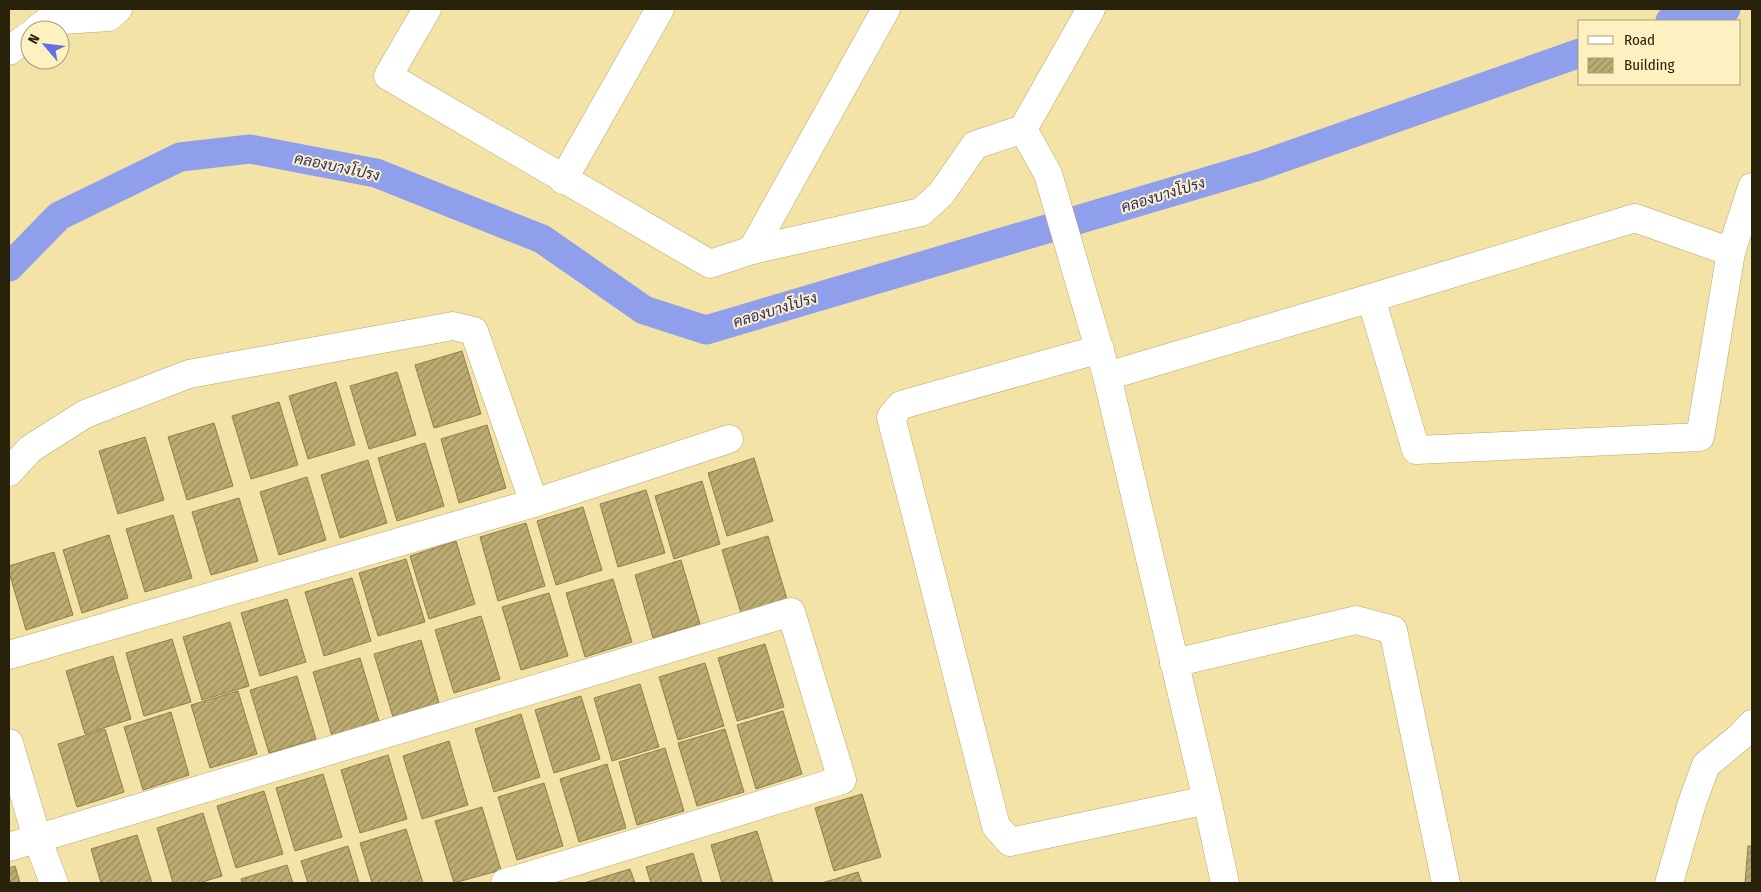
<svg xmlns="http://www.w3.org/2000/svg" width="1761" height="892" font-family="'Fira Sans Condensed',Sarabun,sans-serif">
<defs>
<pattern id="building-hatch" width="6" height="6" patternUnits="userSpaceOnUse" patternTransform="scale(1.25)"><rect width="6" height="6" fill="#bcac72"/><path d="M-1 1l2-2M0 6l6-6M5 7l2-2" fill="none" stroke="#998c5c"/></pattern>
</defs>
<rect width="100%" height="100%" fill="#f4e3a7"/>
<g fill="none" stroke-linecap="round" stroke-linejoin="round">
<!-- canal -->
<g stroke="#909feb" stroke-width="29">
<polyline points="1670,21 1697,12 1726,9"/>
<polyline points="9,267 59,216 180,157 250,149 376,173 542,239 644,310 706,330 1259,166 1580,53"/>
</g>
</g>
<!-- building -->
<g fill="url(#building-hatch)" stroke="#908047">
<polygon points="462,351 481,414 434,428 415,365"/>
<polygon points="397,372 416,435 369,449 350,386"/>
<polygon points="336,382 355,445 308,459 289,396"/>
<polygon points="279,402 298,465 251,479 232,416"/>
<polygon points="214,423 233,486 187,500 168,437"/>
<polygon points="487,425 506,488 459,503 441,439"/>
<polygon points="145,437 164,500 118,514 99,451"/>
<polygon points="425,443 444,506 397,521 378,458"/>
<polygon points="754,458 773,521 727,536 708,473"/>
<polygon points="368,460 387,523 340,538 321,475"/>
<polygon points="307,477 326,540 279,555 260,492"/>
<polygon points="702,481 720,544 674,559 655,496"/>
<polygon points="646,490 665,553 618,567 600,504"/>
<polygon points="239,498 258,561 211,575 192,512"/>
<polygon points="583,507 602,570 556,585 537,521"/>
<polygon points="173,515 192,578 145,592 126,529"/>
<polygon points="526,523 545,586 498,601 480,537"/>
<polygon points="109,535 128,598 82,613 63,550"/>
<polygon points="768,536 787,599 741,613 722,550"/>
<polygon points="456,541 475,604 429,619 410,556"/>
<polygon points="54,552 73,615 26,630 9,572 9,566"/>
<polygon points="406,559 425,622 378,636 359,573"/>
<polygon points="681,560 700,624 653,638 635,575"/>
<polygon points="352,578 371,641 324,656 305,592"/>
<polygon points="613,579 632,642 585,657 566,593"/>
<polygon points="549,593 568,656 521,670 502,607"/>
<polygon points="287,599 306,662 260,676 241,613"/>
<polygon points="481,616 500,679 454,693 435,630"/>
<polygon points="230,622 249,686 202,700 183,637"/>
<polygon points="172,639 191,702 144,716 126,653"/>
<polygon points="421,640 439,703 393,717 374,654"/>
<polygon points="765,644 784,707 737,721 718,658"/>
<polygon points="113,656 131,719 85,734 66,671"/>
<polygon points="360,658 379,721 332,736 313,672"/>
<polygon points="705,663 724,726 678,740 659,677"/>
<polygon points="297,676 316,739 269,753 250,690"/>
<polygon points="640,684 659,747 612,761 594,698"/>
<polygon points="238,691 257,754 210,768 191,705"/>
<polygon points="581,696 600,759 554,773 535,710"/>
<polygon points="783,711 802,774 756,789 737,725"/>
<polygon points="171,712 189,775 143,790 124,727"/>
<polygon points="521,714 540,777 494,792 475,729"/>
<polygon points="105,729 124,792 77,807 58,744"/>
<polygon points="725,729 744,792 697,806 678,743"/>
<polygon points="449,741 468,805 422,819 403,756"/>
<polygon points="665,748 684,811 637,825 619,762"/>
<polygon points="388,755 407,819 360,833 341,770"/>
<polygon points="607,764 626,828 579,842 560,779"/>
<polygon points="323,774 342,837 295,851 276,788"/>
<polygon points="544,783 563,846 517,860 498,797"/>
<polygon points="264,791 283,854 236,868 217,806"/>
<polygon points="862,794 881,857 834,871 815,808"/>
<polygon points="482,807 501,870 454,883 435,821"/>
<polygon points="203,813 222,876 199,883 173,883 157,828"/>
<polygon points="406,829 423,883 372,883 360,843"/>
<polygon points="757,831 773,883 722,883 711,845"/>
<polygon points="137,835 152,883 101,883 91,849"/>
<polygon points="348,846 359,883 308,883 301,861"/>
<polygon points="1748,846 1752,846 1752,883 1745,883"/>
<polygon points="693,853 702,883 651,883 646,867"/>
<polygon points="287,865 293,883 242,883 241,879"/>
<polygon points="15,866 20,883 9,883 9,868"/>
<polygon points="630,869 635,883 584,883"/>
<polygon points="858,872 862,883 822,883"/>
</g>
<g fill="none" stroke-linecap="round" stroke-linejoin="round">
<defs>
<g id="minor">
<polyline points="427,9 388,76 710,264 752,250 921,212 941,194 975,145 1023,129 1091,9"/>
<polyline points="36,30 48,21 109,17 118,9"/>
<polyline points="9,51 30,35"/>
<polyline points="1023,129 1048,174 1107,376 1207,800 1225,883"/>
<polyline points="563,180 660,9"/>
<polyline points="752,250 886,9"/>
<polyline points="1371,298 1416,450 1700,437 1731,252 1752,187"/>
<polyline points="1100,349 901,405 891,417 996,826 1010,842 1207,800"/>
<polyline points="1107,376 1371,298 1635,218 1731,252"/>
<polyline points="9,472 30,449 85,414 189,374 453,326 474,331 534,503"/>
<polyline points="9,655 534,503 729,439"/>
<polyline points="1174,663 1356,620 1393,630 1446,883"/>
<polyline points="9,743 37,838 54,883"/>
<polyline points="9,847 791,612 842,780 505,883"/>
<polyline points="1669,883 1692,803 1706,765 1741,736 1752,724"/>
</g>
</defs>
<!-- minor casing -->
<use href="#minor" stroke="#b7a76e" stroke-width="29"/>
<!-- minor -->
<use href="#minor" stroke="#fff" stroke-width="28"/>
</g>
<g text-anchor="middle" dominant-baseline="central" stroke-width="4" stroke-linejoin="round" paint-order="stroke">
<!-- water labels -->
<g font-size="15" font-style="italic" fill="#272a80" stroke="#fef1c1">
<text transform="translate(337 167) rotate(12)">คลองบางโปรง</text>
<text transform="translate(1163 195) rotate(-17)">คลองบางโปรง</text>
<text transform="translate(775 310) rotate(-17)">คลองบางโปรง</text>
</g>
</g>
<!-- border -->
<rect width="1761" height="892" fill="none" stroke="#29220a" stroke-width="20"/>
<!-- legend -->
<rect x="1578" y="20" width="162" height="65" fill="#fef1c1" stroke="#a99e78"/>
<rect x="1588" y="36" width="25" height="8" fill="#ffffff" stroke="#a99e78"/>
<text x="1624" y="45" font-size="15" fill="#29220a">Road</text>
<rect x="1588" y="58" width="25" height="15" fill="url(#building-hatch)" stroke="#a99e78"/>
<text x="1624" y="70" font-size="15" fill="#29220a">Building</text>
<!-- north arrow -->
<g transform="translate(45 45) rotate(298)"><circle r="24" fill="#fef1c1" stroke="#a99e78"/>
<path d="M0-4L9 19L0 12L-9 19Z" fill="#6270e8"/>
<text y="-8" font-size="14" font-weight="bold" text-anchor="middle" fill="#29220a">N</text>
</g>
</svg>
